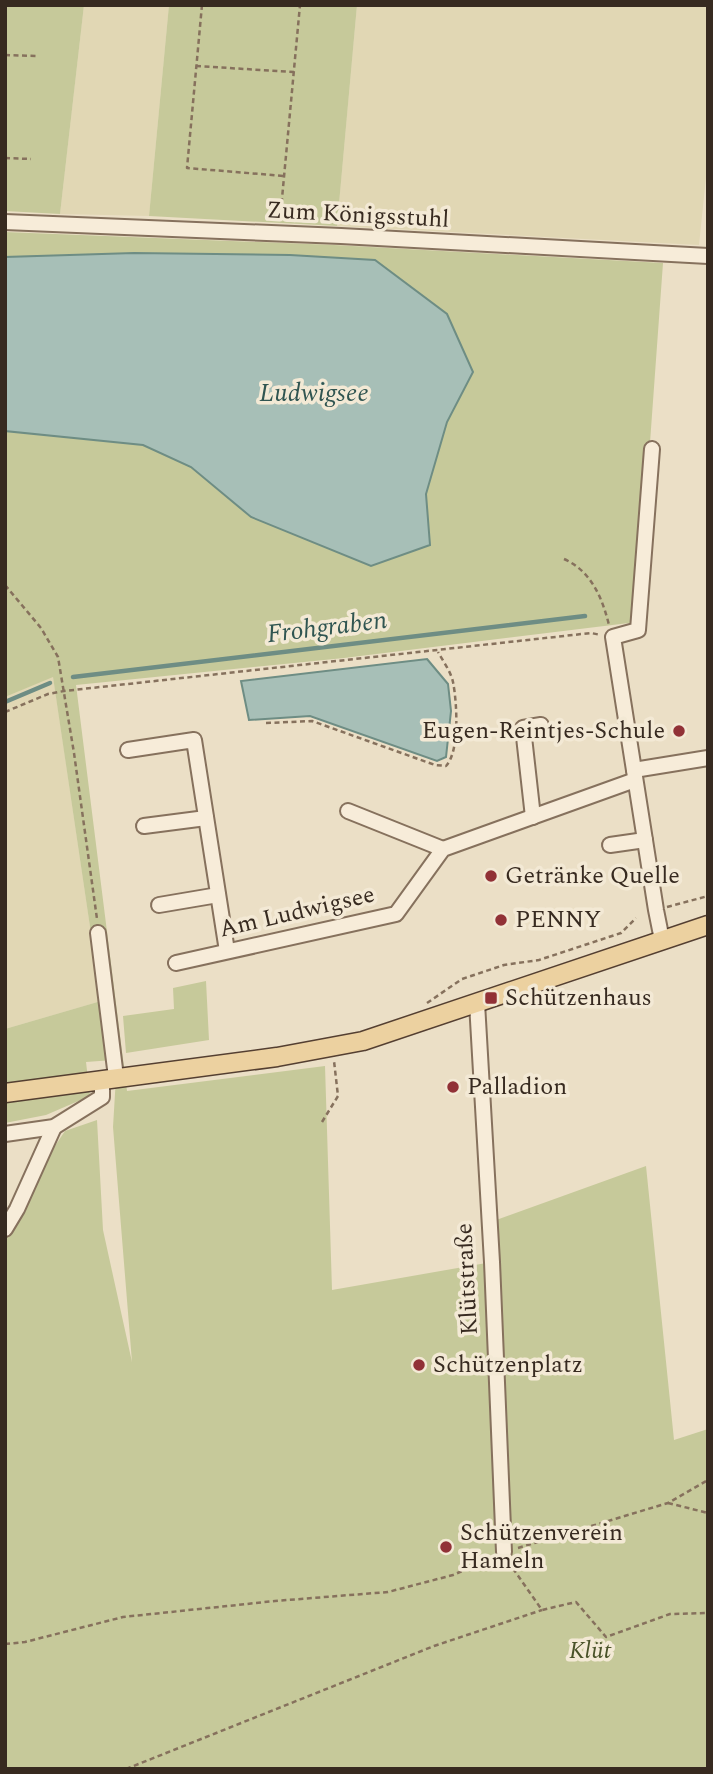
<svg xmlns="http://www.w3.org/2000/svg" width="713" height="1774" font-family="Spectral,serif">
<rect width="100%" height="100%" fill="#ebdfc6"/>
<!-- farmland -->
<g fill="#e1d7b4">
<polygon points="84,5 169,5 149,216 60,214"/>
<polygon points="357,5 708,5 708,158 699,245 337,226"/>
<polygon points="53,676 101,1001 5,1029 5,697"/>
</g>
<!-- green -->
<g fill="#c6c99a">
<polygon points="5,5 84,5 60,214 5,211"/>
<polygon points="169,5 357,5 337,226 149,216"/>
<polygon points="5,232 334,245 663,263 637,622 344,658 76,685 127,1091 325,1066 332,1290 492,1262 488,1223 646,1166 674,1440 708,1429 708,1769 5,1769 5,1220 65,1131 97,1120 103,1230 132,1362 113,1127 116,1077 113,1060 86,1062 90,1096 46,1115 5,1123 5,1029 101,1001 53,677 5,697 5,431 143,445 191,467 251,517 430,545 426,494 447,422 473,372 375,260 290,255 134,253 5,257"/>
<polygon points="206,981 209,1040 126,1053 123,1016 174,1009 173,988"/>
</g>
<!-- water -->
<g fill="#a7bfb7" stroke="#6e8d84" stroke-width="2">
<polygon points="134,253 290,255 375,260 447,314 473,372 447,422 426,494 430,545 371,566 251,517 191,467 143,445 5,431 5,257"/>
<polygon points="427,659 448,684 451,711 446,757 437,761 310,716 249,720 241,681"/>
</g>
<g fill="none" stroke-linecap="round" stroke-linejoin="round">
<!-- stream -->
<g stroke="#6e8d84" stroke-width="4.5">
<polyline points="73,677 585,616"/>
<polyline points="5,702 50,683"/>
</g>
<defs>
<g id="minor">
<polyline points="5,222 341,236 708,256"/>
<polyline points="652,449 638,630 613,637 656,910 662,940"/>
<polyline points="128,750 194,740 227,951"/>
<polyline points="634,770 708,758"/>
<polyline points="348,811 443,849"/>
<polyline points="533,817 523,728 541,725"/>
<polyline points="144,826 206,818"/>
<polyline points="610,845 645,840"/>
<polyline points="159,905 218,895"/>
<polyline points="98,933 116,1077"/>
<polyline points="176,963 396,914 443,849 635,780"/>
<polyline points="477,1003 492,1262 504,1552"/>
<polyline points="5,1134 54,1127 102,1097 102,1079"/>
<polyline points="5,1229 17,1209 54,1127"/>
</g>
<polyline id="major" points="5,1093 277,1057 363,1041 708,925"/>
</defs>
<!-- minor casing -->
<use href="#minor" stroke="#86715d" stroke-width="18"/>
<!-- major casing -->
<use href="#major" stroke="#543f31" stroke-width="21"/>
<!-- path -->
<g stroke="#86715d" stroke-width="2.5" stroke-dasharray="5 3.5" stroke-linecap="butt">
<polyline points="202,5 187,168 284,176"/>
<polyline points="5,55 37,56"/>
<polyline points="196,66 294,72"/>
<polyline points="5,158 31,159"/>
<polyline points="280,220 300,5"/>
<path d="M 564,559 C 591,571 602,597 609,625"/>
<polyline points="5,585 41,628 58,657 74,753 97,919"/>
<polyline points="5,712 48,694 64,691 591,633 601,635"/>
<path d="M 266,723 L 312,721 L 435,765 L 446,766 C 460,751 457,702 453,682 C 451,672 443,661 438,652"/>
<polyline points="667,907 708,896"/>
<polyline points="427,1003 462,979 504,965 539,960 621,933 636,918"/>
<polyline points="322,1122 338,1096 334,1061"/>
<polyline points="668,1503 708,1513"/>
<polyline points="518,1548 668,1503 708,1480"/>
<polyline points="505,1565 514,1570 542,1610 576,1602 606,1637 670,1614 708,1613"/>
<polyline points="5,1644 25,1642 123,1617 275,1601 388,1592 453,1575 492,1558"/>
<polyline points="126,1769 434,1646 542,1610"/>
</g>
<!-- minor -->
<use href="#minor" stroke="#f7ecd9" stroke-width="14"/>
<!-- major -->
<use href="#major" stroke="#ecd1a0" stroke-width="18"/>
</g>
<!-- markers -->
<g fill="#913136" stroke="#f3e9d5" stroke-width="2.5">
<circle cx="679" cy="731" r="7"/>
<circle cx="491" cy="876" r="7"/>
<circle cx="501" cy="920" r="7"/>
<rect x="484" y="991" width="14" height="14" rx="3.5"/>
<circle cx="453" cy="1087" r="7"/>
<circle cx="419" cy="1365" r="7"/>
<circle cx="446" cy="1547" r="7"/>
</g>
<g text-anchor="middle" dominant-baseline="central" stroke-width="7" stroke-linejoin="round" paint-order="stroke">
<!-- street labels -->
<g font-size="24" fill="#372a20" stroke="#f3e9d5">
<text transform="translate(358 215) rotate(3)">Zum Königsstuhl</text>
<text transform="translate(297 912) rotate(-13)">Am Ludwigsee</text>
<text transform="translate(467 1279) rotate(-93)">Klütstraße</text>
</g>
<!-- poi labels -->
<g font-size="24" fill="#372a20" stroke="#f3e9d5" text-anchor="start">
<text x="665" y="731" text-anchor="end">Eugen-Reintjes-Schule</text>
<text x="505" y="876">Getränke Quelle</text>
<text x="515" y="920">PENNY</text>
<text x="505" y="998">Schützenhaus</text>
<text x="467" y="1087">Palladion</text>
<text x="433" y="1365">Schützenplatz</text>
<text x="460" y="1533">Schützenverein<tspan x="460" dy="28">Hameln</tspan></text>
</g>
<!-- park labels -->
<g font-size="24" font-style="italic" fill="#495228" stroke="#f3e9d5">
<text x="590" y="1651">Klüt</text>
</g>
<!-- water labels -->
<g font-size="26" font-style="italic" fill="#305551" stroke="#f3e9d5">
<text x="314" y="393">Ludwigsee</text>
<text transform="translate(327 627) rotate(-7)">Frohgraben</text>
</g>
</g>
<!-- border -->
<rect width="713" height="1774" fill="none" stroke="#372a20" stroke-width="14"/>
</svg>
